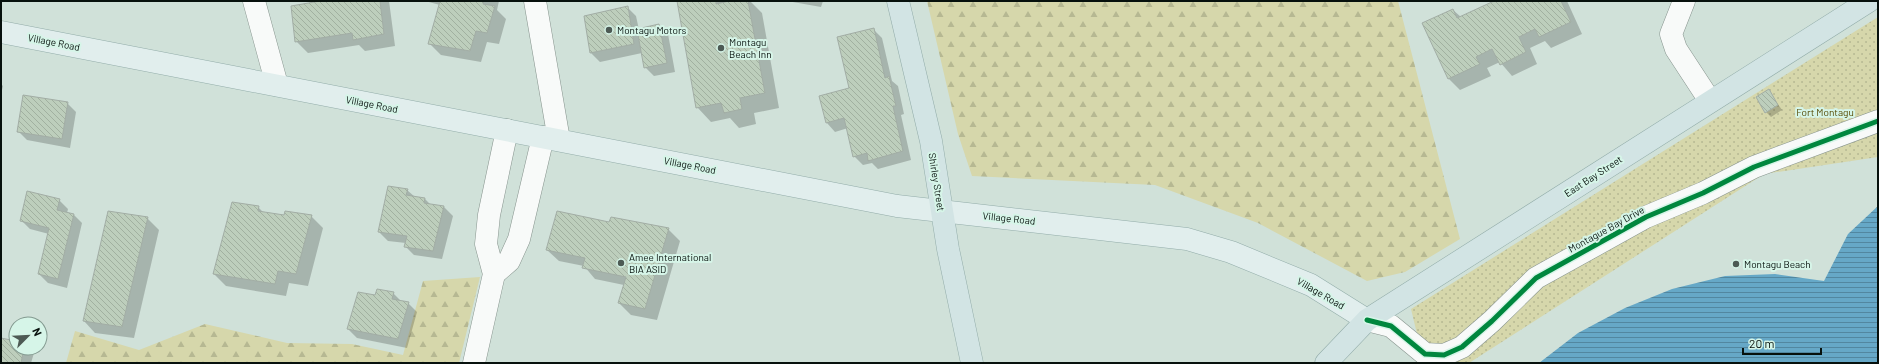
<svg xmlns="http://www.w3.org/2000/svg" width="1879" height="364" font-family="Barlow,sans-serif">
<defs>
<pattern id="forest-firs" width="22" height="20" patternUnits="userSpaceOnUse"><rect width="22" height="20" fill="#d6d7ab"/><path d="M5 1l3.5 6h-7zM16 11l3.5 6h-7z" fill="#b6b892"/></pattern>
<pattern id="park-dots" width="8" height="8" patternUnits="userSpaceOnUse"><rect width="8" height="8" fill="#d6d7ab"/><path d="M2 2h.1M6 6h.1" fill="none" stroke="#b6b892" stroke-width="1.8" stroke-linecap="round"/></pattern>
<pattern id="water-rules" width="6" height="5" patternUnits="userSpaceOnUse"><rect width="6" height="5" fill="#66a8c7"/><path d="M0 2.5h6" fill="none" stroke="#5287a0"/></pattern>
<pattern id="building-back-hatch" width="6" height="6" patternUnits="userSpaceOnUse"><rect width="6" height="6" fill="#bdcebc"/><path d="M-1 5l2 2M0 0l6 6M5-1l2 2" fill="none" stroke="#a1b0a0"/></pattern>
</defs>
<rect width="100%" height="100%" fill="#d0e1d9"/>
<!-- forest -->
<g fill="url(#forest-firs)">
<polygon points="927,1 1398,1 1460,239 1405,272 1367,281 1258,223 1155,185 972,176 958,134"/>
<polygon points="480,277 459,363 66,363 75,331 139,350 205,324 287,343 352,344 403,355 423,281"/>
</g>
<!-- park -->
<polygon fill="url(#park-dots)" points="1878,17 1878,157 1764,174 1469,363 1424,363 1411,309"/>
<!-- water -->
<polygon fill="url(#water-rules)" points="1878,206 1878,363 1539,363 1578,333 1625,308 1672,289 1725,276 1775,274 1824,281 1848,234"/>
<!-- shadow -->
<g fill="#0003">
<polygon points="326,1 389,1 395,46 365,51 359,45 308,53 296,41"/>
<polygon points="425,1 499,1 497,10 506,19 499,44 487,42 481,62 441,55 429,43 440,5"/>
<polygon points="678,1 750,1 762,13 779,108 754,113 756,124 739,128 730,118 711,122 697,107"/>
<polygon points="787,1 823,1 821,7"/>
<polygon points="1496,1 1567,1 1582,34 1551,48 1545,41 1530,48 1537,64 1512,76 1500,62 1487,68 1491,76 1460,90 1448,78 1453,10 1461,17"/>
<polygon points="627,7 636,16 639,30 659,25 668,34 675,72 654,76 645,67 642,53 600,62 591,53 585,16"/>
<polygon points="873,29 882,38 892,81 898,86 904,114 901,115 911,160 878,169 872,163 863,165 854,156 848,128 835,132 827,123 850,88"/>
<polygon points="1,84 3,86 1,94"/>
<polygon points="1768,90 1782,110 1771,117 1766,112"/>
<polygon points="67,103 76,112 70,148 27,140 18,131"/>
<polygon points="407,190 415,197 425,199 431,205 444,207 453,216 442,259 414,255 405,246 406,243 388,241 379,232"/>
<polygon points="59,200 68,209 67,213 74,215 82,223 67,288 48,283 39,274 49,234 30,229 21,220"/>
<polygon points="258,207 264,213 285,217 311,216 323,228 308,286 289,283 286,296 226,286 214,274"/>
<polygon points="147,218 159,230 134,338 95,333 84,321"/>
<polygon points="610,223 668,229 680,241 657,320 631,315 619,303 624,285 595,279 584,266 559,261 547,250"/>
<polygon points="393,293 402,302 408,303 417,312 407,348 357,338 348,329 376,296"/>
<polygon points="1,339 16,342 16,348 28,348 34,353 31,363 1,363"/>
</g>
<!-- building -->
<g fill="url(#building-back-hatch)" stroke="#a2ada5">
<polygon points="320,1 380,1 384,34 353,40 352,33 295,42 291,6"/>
<polygon points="440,1 484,1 483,4 495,6 487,33 476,31 470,51 428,44"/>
<polygon points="677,1 716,1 716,4 729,1 748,1 765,93 740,98 742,109 724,113 721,103 696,108"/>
<polygon points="1494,1 1561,1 1571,22 1539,37 1535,29 1519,37 1526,52 1500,65 1492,49 1476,57 1480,64 1448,79 1422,23 1453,9 1457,18"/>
<polygon points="628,6 634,44 590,53 584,16"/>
<polygon points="659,24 667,63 644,68 637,29"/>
<polygon points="874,28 885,78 889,76 896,106 893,106 903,151 868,161 867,153 853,157 844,118 826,123 819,96 849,88 837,37"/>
<polygon points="1769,89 1778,105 1765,113 1756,97"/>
<polygon points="23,95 68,102 62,139 17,132"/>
<polygon points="388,186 408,189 406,195 425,198 424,203 444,206 433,251 404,247 407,236 378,232"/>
<polygon points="27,191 60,199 57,210 74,214 58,279 38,274 49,228 20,221"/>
<polygon points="232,202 259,206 258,211 284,215 285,211 312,215 296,274 278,271 275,284 213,274"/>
<polygon points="108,211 148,217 122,327 83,321"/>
<polygon points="557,211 609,222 611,217 669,228 645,309 618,303 626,277 582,268 585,258 546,250"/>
<polygon points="377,289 394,292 392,299 409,302 398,339 347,329 358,292 375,295"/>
<polygon points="1,338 16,341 16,348 24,348 21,363 1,363"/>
</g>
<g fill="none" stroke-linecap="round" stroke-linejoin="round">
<defs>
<g id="minor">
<polyline points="254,1 277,85"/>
<polyline points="535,1 559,140"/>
<polyline points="1684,1 1671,34 1676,49 1710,101"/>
<polyline points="494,274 509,261 519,239 543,137"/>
<polyline points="1367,320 1391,326 1425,354 1444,355 1462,347 1492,321 1536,278 1646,217 1703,193 1754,167 1878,121"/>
<polyline points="474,363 494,274 486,244 489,215 507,130"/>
</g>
<polyline id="major" points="1,32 897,206 1187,239 1231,252 1311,285 1367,320"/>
<g id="highway">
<polyline points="898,1 931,141 948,249 972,363"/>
<polyline points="1326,363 1367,320 1869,1"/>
</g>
</defs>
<!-- minor casing -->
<use href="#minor" stroke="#87948e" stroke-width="23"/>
<!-- major casing -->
<use href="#major" stroke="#92aca9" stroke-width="23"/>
<!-- highway casing -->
<use href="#highway" stroke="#92aca9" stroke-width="23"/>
<!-- minor -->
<use href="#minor" stroke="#f8faf9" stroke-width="22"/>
<!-- major -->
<use href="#major" stroke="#e1eeed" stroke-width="22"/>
<!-- highway -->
<use href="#highway" stroke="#d2e4e4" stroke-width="22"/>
<defs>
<polyline id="cycleway" points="1367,320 1391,326 1425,354 1444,355 1462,347 1492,321 1536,278 1646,217 1703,193 1754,167 1878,121"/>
</defs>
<!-- cycleway casing -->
<use href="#cycleway" stroke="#d6f5e8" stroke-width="8"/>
<!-- cycleway -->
<use href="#cycleway" stroke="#00873e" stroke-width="5"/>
</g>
<!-- markers -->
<g fill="#4d5a54" stroke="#d6f5e8" stroke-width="1.5">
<circle cx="609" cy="30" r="4"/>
<circle cx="721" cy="48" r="4"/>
<circle cx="621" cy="263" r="4"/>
<circle cx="1736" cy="264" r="4"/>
</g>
<g text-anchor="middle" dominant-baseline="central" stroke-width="4" stroke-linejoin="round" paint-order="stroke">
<!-- poi labels -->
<g font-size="10" fill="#07110d" stroke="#d6f5e8" text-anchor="start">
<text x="617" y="30">Montagu Motors</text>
<text x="729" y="42">Montagu<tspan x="729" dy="12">Beach Inn</tspan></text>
<text x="629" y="257">Amee International<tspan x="629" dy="12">BIA ASID</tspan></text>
<text x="1744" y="264">Montagu Beach</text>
</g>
<!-- street labels -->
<g font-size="10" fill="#07110d" stroke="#d6f5e8">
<text transform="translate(54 42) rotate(11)">Village Road</text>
<text transform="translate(372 104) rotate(11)">Village Road</text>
<text transform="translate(690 165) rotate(11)">Village Road</text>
<text transform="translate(1593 176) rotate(-33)">East Bay Street</text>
<text transform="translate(937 182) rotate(81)">Shirley Street</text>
<text transform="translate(1009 218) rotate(6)">Village Road</text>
<text transform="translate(1606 229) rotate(-29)">Montague Bay Drive</text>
<text transform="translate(1321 293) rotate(30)">Village Road</text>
</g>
<!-- park labels -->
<g font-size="10" fill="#544901" stroke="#d6f5e8">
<text x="1825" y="112">Fort Montagu</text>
</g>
</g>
<!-- border -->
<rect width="1879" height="364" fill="none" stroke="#07110d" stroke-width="4"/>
<!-- north arrow -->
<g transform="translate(28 336) rotate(66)"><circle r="19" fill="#d6f5e8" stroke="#839a90"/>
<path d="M0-3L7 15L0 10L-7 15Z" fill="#4d5a54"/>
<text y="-6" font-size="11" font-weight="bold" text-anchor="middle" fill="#07110d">N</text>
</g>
<!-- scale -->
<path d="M1743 348v6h78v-6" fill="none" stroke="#07110d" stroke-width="2"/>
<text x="1749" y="348" font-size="12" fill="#07110d" stroke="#d6f5e8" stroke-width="3" paint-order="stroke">20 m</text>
</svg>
